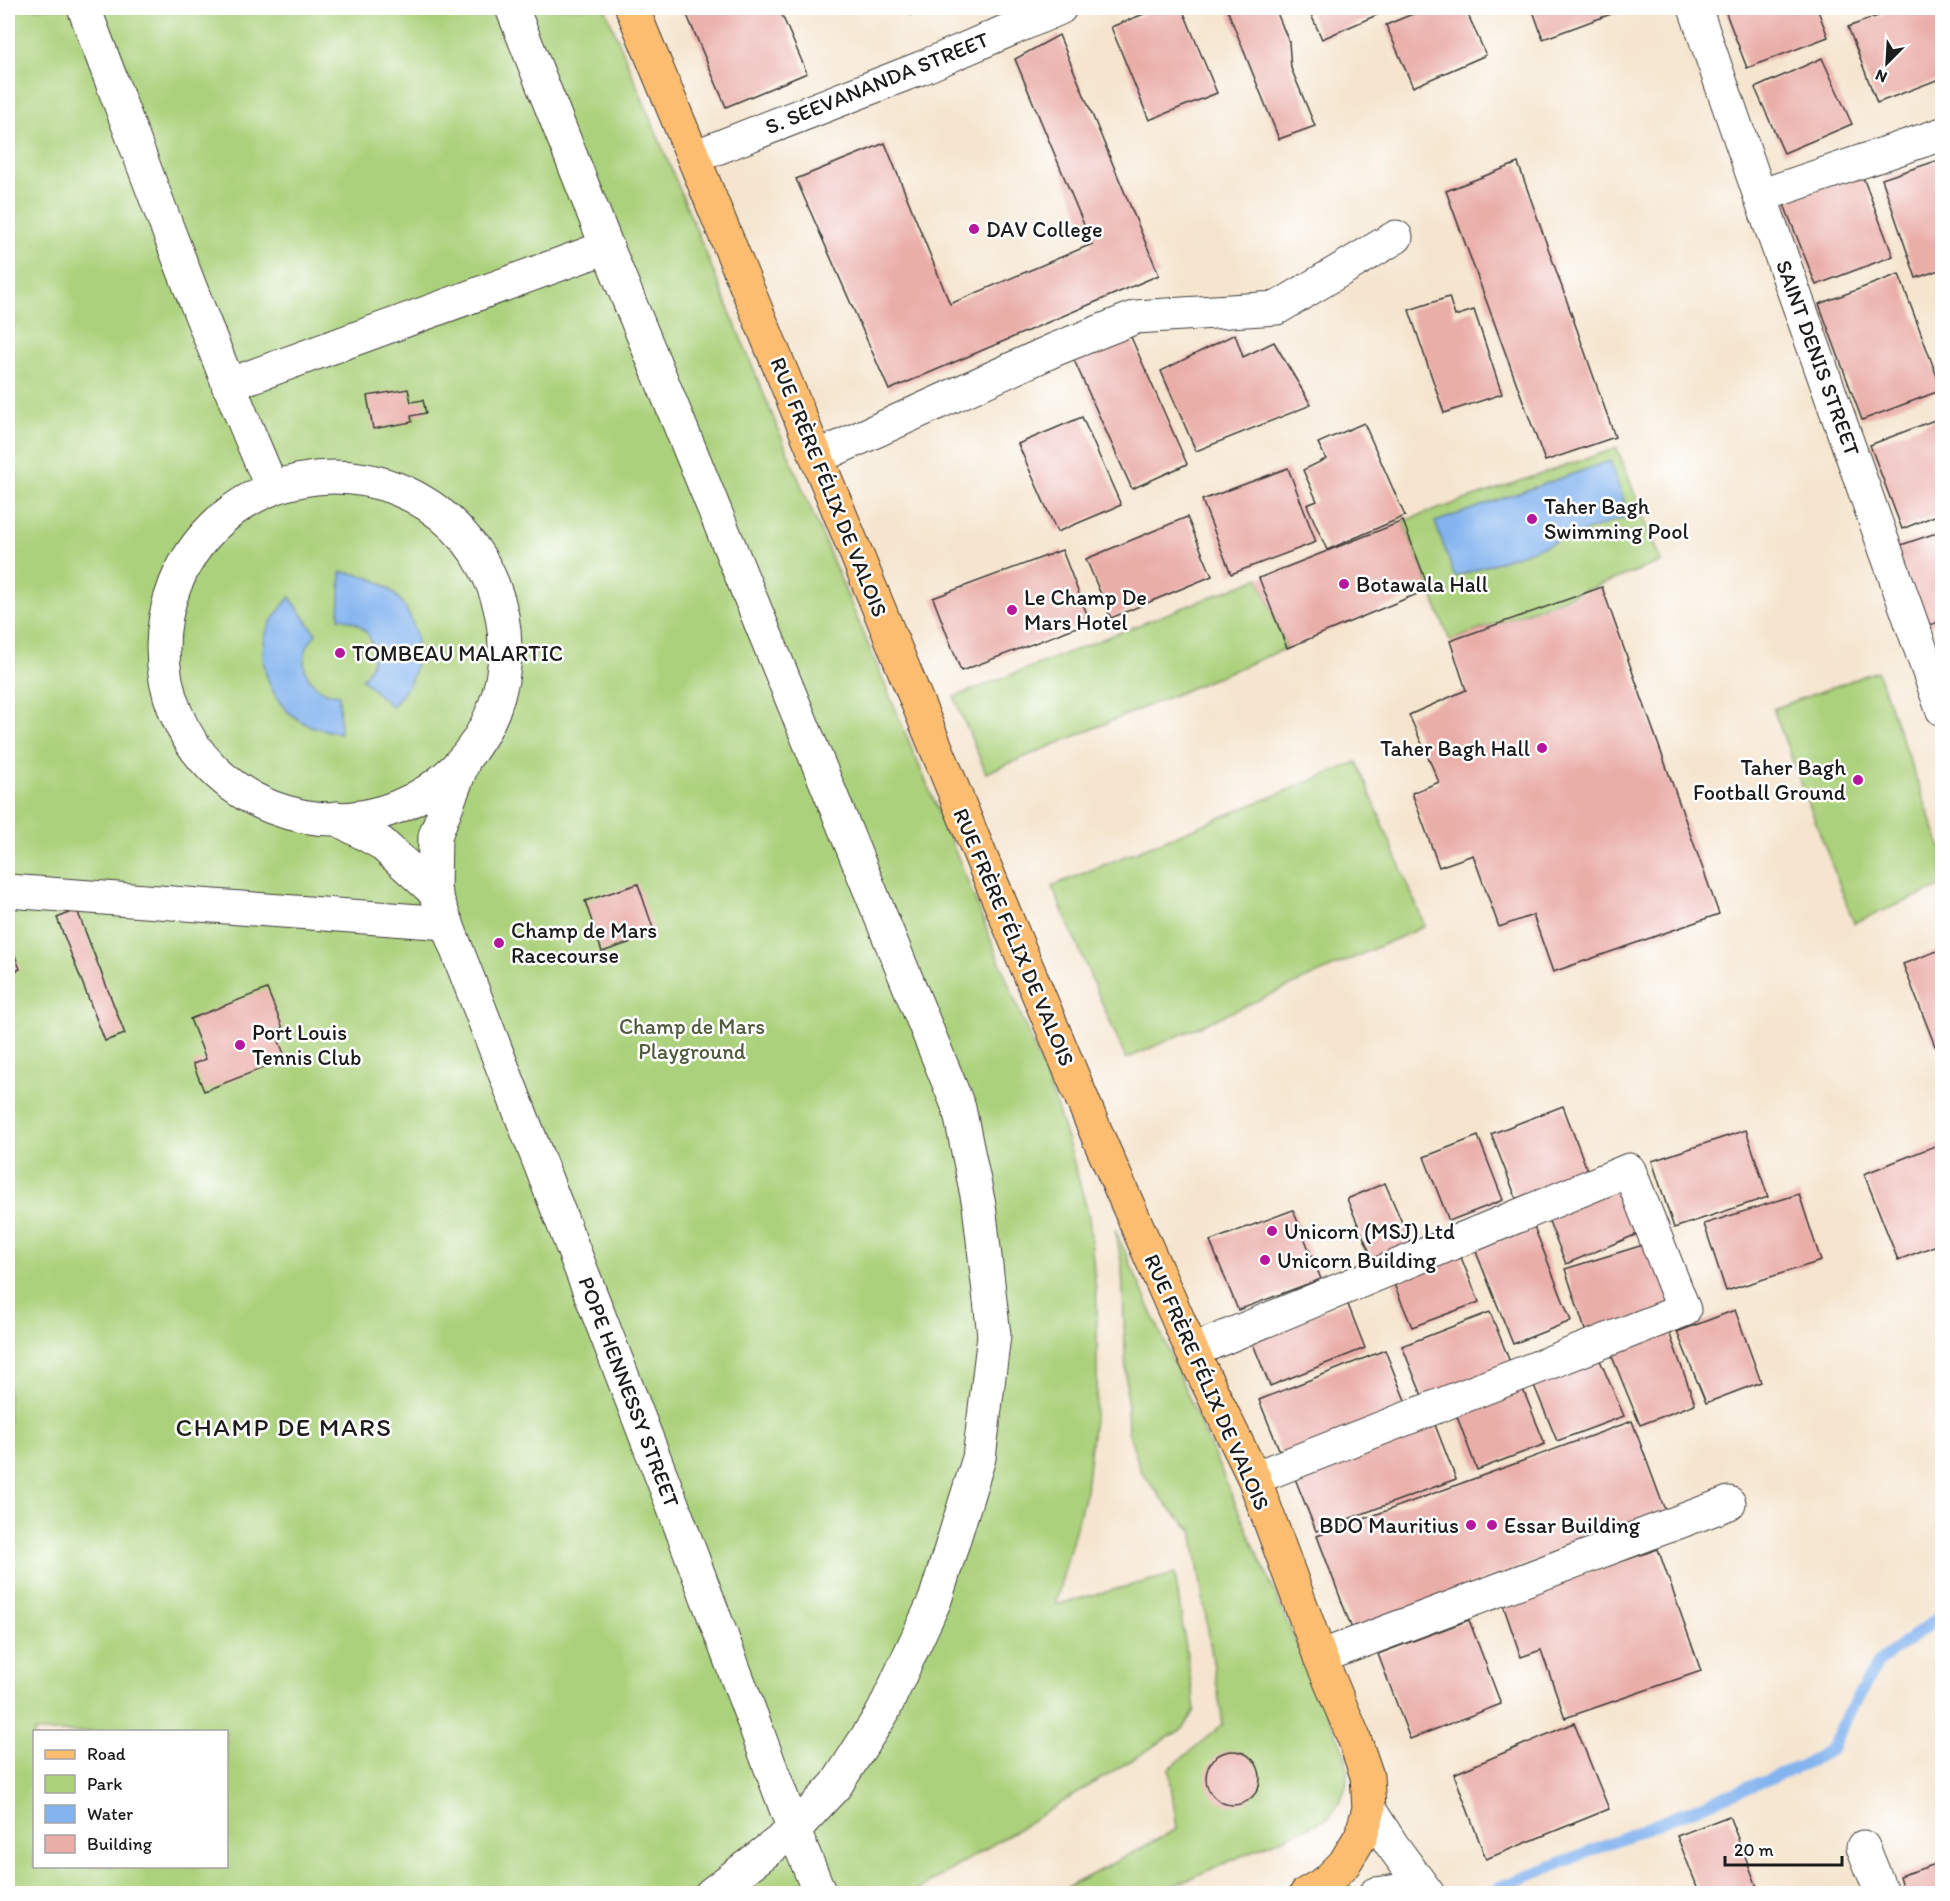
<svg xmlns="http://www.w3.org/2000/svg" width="1950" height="1901" font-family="Itim,sans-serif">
<rect width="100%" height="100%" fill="#fff"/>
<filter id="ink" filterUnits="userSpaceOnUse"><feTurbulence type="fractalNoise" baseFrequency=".0167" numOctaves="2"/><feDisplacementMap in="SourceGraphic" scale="12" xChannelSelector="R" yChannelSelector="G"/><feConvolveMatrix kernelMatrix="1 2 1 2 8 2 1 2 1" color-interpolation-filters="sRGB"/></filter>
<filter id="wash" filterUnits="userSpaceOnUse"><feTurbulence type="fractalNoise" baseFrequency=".008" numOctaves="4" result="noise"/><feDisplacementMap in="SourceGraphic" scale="24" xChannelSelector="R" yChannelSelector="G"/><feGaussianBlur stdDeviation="1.35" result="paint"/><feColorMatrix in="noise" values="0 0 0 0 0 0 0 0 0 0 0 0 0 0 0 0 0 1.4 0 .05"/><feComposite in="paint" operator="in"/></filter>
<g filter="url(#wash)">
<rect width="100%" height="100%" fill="#f5e5cf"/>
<!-- green -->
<g fill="#acd17b" stroke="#64764c" stroke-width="1.5" fill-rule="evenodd">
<path d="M 8,8 L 605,8 L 811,509 L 961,865 L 1052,1093 L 1069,1145 L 1089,1217 L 1097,1303 L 1097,1391 L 1086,1490 L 1055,1605 L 1175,1574 L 1195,1710 L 1184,1728 L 913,1893 L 8,1894 ZM 34,1732 L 226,1732 L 226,1866 L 34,1866 Z"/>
<polygon points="1617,448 1661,562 1450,641 1403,521"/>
<polygon points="1259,578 1287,648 986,773 954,697"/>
<polygon points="1877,671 1942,850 1942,886 1854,923 1773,709"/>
<polygon points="1357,762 1425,926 1126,1059 1052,886"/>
<path d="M 1115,1229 L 1344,1751 C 1352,1782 1346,1793 1329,1818 L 1156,1893 L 1055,1894 L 1177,1829 L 1169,1769 L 1223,1724 L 1192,1530 L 1168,1507 L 1141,1471 L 1128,1431 L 1122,1266 Z"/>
</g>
<!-- water -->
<g fill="#83b4ef" stroke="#506886" stroke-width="1.5">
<polygon points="1610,461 1629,516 1455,577 1435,522"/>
<path d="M 341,572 C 354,573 365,575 377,581 C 410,599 426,641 412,677 C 408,688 400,698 392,707 L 362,679 C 385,656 371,621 339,618 Z"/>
<path d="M 290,597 L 316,634 C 293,659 305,691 339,695 L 340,733 C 328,731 316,729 304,723 C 271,705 255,663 268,628 C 273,616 282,607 290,597 Z"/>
</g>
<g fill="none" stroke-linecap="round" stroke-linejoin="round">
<!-- stream -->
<polyline stroke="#83b4ef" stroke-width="12" points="1498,1888 1803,1765 1832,1749 1846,1717 1879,1662 1942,1615"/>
</g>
<g id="blocks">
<!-- building -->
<g fill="#eaaea9">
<polygon points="684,8 779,8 807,73 726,107"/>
<polygon points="908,8 931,8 911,15"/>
<polygon points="1159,8 1182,8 1217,93 1149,120 1111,27"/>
<polygon points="1230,8 1275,8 1289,42 1291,68 1315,126 1279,139 1227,9"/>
<polygon points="1308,8 1377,8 1379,14 1322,39"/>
<polygon points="1427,8 1465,8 1486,55 1413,87 1386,25"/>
<polygon points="1532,8 1609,8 1611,14 1543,39"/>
<polygon points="1724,8 1817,8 1828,37 1747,68"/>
<polygon points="1899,8 1942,8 1942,78 1877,103 1848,27"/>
<polygon points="1059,35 1159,275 889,390 796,179 885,143 950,304 1092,244 1015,59"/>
<polygon points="1822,58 1852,124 1784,153 1755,88"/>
<polygon points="1942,159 1942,269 1916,278 1882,179"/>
<polygon points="1518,163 1615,437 1545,461 1446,191"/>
<polygon points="1861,172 1893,256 1816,285 1783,202"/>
<polygon points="1899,274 1942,390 1862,420 1819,304"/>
<polygon points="1449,297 1455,316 1474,310 1502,394 1444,413 1409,310"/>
<polygon points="1127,328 1187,464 1132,489 1069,349"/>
<polygon points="1235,334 1243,357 1274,342 1311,405 1196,451 1161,371"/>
<polygon points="408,389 411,402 423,400 426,413 411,416 412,422 373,429 367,396"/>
<polygon points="1082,417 1121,505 1057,532 1018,444"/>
<polygon points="1942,417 1942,513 1902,529 1870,445"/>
<polygon points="1364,423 1405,516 1327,550 1307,505 1317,501 1303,470 1326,459 1318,443"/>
<polygon points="1288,468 1316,542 1231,574 1202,500"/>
<polygon points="1187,517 1212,576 1111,618 1086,559"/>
<polygon points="1403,521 1429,589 1287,648 1259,578"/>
<polygon points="1942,531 1942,620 1924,628 1895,547"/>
<polygon points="1062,550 1090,622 961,671 933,598"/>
<polygon points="1602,587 1719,914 1553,972 1533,915 1499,927 1473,855 1439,867 1412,793 1439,782 1409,715 1466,690 1450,641"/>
<polygon points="638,884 655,934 602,952 585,901"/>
<polygon points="77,910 125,1034 105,1041 57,918"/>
<polygon points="8,937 20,969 8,974"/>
<polygon points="1942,949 1942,1043 1935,1046 1903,964"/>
<polygon points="267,989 283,1028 275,1031 286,1059 204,1091 193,1064 206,1059 190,1019"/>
<polygon points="1563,1106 1588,1172 1517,1200 1491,1134"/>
<polygon points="1746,1130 1768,1197 1674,1228 1652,1161"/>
<polygon points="1478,1136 1503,1200 1449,1221 1424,1157"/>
<polygon points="1942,1143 1942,1243 1898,1260 1864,1174"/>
<polygon points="1621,1180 1642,1232 1566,1264 1544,1209"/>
<polygon points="1385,1183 1413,1248 1375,1264 1347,1199"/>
<polygon points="1799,1194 1821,1261 1726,1291 1704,1224"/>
<polygon points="1293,1210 1321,1279 1238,1310 1210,1241"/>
<polygon points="1533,1224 1571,1321 1513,1344 1474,1247"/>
<polygon points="1653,1242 1676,1305 1587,1336 1565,1269"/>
<polygon points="1460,1255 1479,1302 1412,1327 1393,1282"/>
<polygon points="1347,1302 1365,1348 1270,1386 1251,1339"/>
<polygon points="1735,1310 1761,1382 1706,1403 1677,1332"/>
<polygon points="1490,1312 1512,1367 1423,1398 1402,1346"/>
<polygon points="1669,1332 1695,1404 1640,1425 1611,1354"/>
<polygon points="1385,1350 1408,1408 1283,1459 1259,1400"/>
<polygon points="1599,1358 1624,1416 1557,1441 1533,1383"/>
<polygon points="1522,1387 1545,1444 1477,1470 1456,1414"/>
<polygon points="1432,1417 1456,1479 1316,1531 1292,1471"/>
<polygon points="1632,1421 1666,1513 1352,1629 1317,1536"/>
<polygon points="1658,1549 1701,1671 1565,1718 1541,1650 1521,1657 1502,1602"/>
<polygon points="1469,1620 1501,1704 1410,1739 1378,1654"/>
<polygon points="1574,1723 1609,1809 1486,1859 1454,1774"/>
<circle cx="1233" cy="1778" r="27"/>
<polygon points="1729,1816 1760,1894 1700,1894 1677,1836"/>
<polygon points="1942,1862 1942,1894 1904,1894 1899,1876"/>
</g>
</g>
</g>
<g filter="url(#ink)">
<use href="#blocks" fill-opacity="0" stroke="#3d3a37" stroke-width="1.5"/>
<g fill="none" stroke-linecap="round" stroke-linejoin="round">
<defs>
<g id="minor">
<path d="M 84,8 C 145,169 204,330 272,488"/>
<polyline points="512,8 607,247 959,1108 979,1205 994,1335 979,1458 935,1600 883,1712 836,1785 794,1830 711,1894"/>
<polyline points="1695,8 1760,196 1942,709"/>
<polyline points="694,157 921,68 1060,8"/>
<polyline points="1760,196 1942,134"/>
<polyline points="228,385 607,247"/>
<polyline points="818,457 1056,349 1136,317 1277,308 1396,237"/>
<circle cx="334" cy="648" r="171"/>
<polyline points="463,763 435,836 434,891 671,1501 794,1830 820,1894"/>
<polyline points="336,818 381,843 434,891"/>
<polyline points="8,891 447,923"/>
<polyline points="1192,1351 1629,1170 1684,1310 1254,1478"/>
<polyline points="1320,1657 1729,1503"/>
<polyline points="1369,1809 1392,1845 1428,1894"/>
<polyline points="1863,1847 1882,1894"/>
<polyline points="1375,1894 1397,1891 1419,1894"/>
</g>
<polyline id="major" points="632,8 983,862 1098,1137 1192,1351 1254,1478 1320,1657 1354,1738 1367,1776 1369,1809 1361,1836 1344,1864 1326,1882 1306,1894"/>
</defs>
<!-- minor casing -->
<use href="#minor" stroke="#3d3a37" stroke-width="35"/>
<!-- major casing -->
<use href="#major" stroke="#3d3a37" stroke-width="35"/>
<!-- minor -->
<use href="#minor" stroke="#fff" stroke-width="33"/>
<!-- major -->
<use href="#major" stroke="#fcbd6f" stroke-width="33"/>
</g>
</g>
<!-- markers -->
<g fill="#b5179e" stroke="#fff" stroke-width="2">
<circle cx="974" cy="229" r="6"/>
<circle cx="1532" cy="519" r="6"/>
<circle cx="1344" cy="584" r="6"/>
<circle cx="1012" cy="610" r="6"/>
<circle cx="340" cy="653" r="6"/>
<circle cx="1542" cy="748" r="6"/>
<circle cx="1858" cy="780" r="6"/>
<circle cx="499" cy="943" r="6"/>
<circle cx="240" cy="1045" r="6"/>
<circle cx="1272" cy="1231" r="6"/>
<circle cx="1265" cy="1260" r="6"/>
<circle cx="1471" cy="1525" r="6"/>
<circle cx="1492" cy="1525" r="6"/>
</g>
<g text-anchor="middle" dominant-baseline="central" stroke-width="5" stroke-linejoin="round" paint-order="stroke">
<!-- street labels -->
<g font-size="22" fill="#1c1c1c" stroke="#fff">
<text transform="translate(877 83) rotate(-22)">S. SEEVANANDA STREET</text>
<text transform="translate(1818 358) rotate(70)">SAINT DENIS STREET</text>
<text transform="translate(829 487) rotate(68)">RUE FRÈRE FÉLIX DE VALOIS</text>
<text transform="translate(1014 937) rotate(67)">RUE FRÈRE FÉLIX DE VALOIS</text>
<text transform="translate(1207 1382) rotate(66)">RUE FRÈRE FÉLIX DE VALOIS</text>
<text transform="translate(629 1392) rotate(69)">POPE HENNESSY STREET</text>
</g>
<!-- poi labels -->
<g font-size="22" fill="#1c1c1c" stroke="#fff" text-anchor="start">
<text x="986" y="229">DAV College</text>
<text x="1544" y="506">Taher Bagh<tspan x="1544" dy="25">Swimming Pool</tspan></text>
<text x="1356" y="584">Botawala Hall</text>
<text x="1024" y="597">Le Champ De<tspan x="1024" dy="25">Mars Hotel</tspan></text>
<text x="352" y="653">TOMBEAU MALARTIC</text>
<text x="1530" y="748" text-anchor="end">Taher Bagh Hall</text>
<text x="1846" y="767" text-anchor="end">Taher Bagh<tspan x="1846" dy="25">Football Ground</tspan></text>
<text x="511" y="930">Champ de Mars<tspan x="511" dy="25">Racecourse</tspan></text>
<text x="252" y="1032">Port Louis<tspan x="252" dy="25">Tennis Club</tspan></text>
<text x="1284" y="1231">Unicorn (MSJ) Ltd</text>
<text x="1277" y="1260">Unicorn Building</text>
<text x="1459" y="1525" text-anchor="end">BDO Mauritius</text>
<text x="1504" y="1525">Essar Building</text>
</g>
<!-- park labels -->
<g font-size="22" fill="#4e5b3d" stroke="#fff">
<text x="692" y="1026">Champ de Mars<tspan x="692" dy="25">Playground</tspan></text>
</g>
<!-- quarter labels -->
<g font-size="26" letter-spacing="1.5" fill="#1c1c1c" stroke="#fff">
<text x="284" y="1427">CHAMP DE MARS</text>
</g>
</g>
<!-- margin -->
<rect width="1950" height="1901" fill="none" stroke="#fff" stroke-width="30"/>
<!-- legend -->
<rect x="33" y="1730" width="195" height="138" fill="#ffffff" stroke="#a4a4a4" stroke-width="1.5"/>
<rect x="45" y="1750" width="30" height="9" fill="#fcbd6f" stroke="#a4a4a4" stroke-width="1.5"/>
<text x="87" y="1760" font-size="18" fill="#1c1c1c">Road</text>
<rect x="45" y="1775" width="30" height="18" fill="#acd17b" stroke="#a4a4a4" stroke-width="1.5"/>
<text x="87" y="1790" font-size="18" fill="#1c1c1c">Park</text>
<rect x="45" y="1805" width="30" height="18" fill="#83b4ef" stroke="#a4a4a4" stroke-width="1.5"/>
<text x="87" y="1820" font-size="18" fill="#1c1c1c">Water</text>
<rect x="45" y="1835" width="30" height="18" fill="#eaaea9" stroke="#a4a4a4" stroke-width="1.5"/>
<text x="87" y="1850" font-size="18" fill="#1c1c1c">Building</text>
<!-- north arrow -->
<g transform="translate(1887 63) rotate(204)" stroke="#ffffff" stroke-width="4.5" paint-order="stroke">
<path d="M0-4.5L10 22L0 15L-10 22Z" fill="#1c1c1c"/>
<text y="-9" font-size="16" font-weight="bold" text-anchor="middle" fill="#1c1c1c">N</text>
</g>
<!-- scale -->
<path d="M1725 1856v9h117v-9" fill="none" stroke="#1c1c1c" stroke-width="3"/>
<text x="1734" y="1856" font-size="18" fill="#1c1c1c" stroke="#ffffff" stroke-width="4.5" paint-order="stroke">20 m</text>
</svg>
